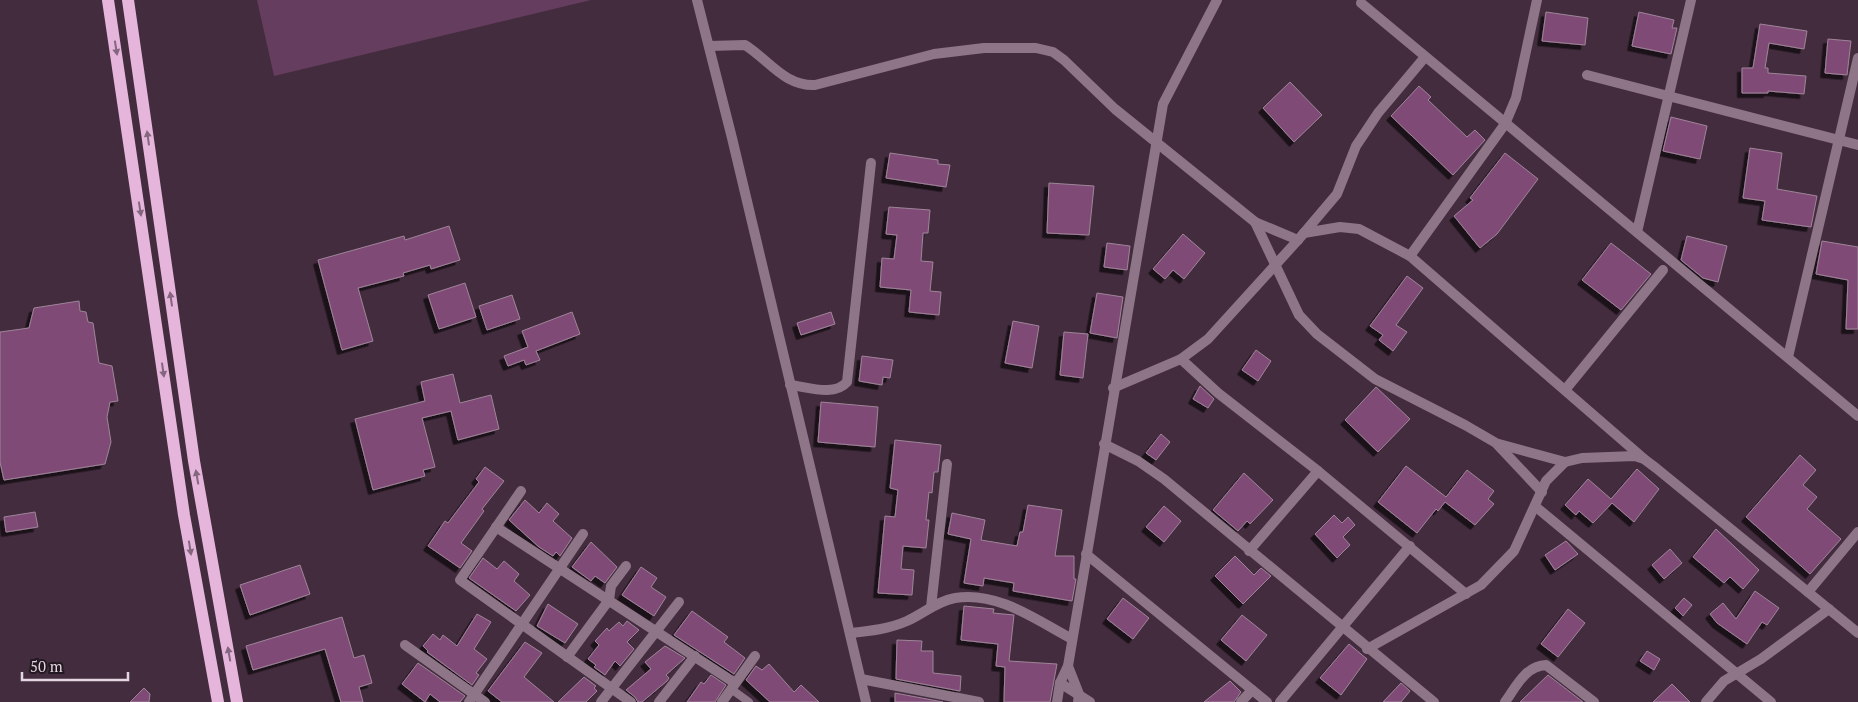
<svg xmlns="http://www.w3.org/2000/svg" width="1858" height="702" font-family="'PT Serif',serif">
<defs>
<filter id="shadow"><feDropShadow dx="-4.5" dy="4.5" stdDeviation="0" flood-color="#0009"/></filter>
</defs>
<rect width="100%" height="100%" fill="#432c3e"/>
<!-- green -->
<polygon fill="#653d5e" points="257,0 591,0 274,76"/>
<!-- building -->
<g fill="#7f4c76" stroke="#9f8499" filter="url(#shadow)">
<polygon points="1546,12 1588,18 1585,45 1542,41"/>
<polygon points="1639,12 1674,20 1672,28 1677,28 1671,54 1632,46"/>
<polygon points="1760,24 1807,31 1804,49 1769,43 1765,68 1768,68 1768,73 1806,76 1804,94 1768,91 1768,93 1742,93 1742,68 1753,68"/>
<polygon points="1828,39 1851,41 1847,75 1825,73"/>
<polygon points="1290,82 1322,115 1294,142 1263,108"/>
<polygon points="1419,86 1431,97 1428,100 1467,137 1475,130 1485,140 1453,175 1391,116"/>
<polygon points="1671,117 1707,126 1700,159 1663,151"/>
<polygon points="1750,148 1782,153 1777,189 1817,196 1811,227 1762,220 1765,201 1743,198"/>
<polygon points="890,153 938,160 938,164 950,165 946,187 886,178"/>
<polygon points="1505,153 1538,179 1497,234 1480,248 1454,216 1473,200 1470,198"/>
<polygon points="1049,183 1094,186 1089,235 1047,233"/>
<polygon points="889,207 930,210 928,233 923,233 921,261 933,262 930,291 941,292 939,315 909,312 911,290 880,287 882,258 894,259 897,235 886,234"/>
<polygon points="449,226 460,260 431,269 430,265 403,273 404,276 358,288 373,341 342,350 318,260 404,236 405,240"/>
<polygon points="1183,234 1205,253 1184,279 1173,270 1165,279 1153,269"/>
<polygon points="1687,236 1727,246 1718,282 1703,278 1681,260"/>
<polygon points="1822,241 1858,247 1858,329 1846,329 1848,280 1816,274"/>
<polygon points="1107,243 1130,246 1127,270 1104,267"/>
<polygon points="1611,243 1651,274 1621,310 1582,280"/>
<polygon points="1407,276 1423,288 1396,325 1407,332 1393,351 1379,340 1383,335 1370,326"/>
<polygon points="465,283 476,317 439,329 428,295"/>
<polygon points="1097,293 1123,297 1117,338 1090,333"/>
<polygon points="512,295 520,319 487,330 479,306"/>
<polygon points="79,301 80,311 86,312 88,322 93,323 99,363 112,366 118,401 110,402 107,417 111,442 105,464 4,480 0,462 0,332 29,328 34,308"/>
<polygon points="572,312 580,334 536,351 540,360 526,365 524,360 508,366 504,356 528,347 522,331"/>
<polygon points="831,312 835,324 801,335 797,323"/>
<polygon points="1013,321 1039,326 1032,368 1005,363"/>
<polygon points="1064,332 1088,334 1083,378 1060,375"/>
<polygon points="1256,350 1271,361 1258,381 1242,370"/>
<polygon points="862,356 893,360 890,378 883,377 882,385 859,381"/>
<polygon points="453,374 460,403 491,395 499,429 458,440 451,411 422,418 435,467 423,470 425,476 373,490 355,419 425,401 421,382"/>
<polygon points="1200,386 1214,399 1208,408 1193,399"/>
<polygon points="1376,387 1410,419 1378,452 1345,420"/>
<polygon points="821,402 878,407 875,447 818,442"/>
<polygon points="1161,434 1170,442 1156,460 1146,453"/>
<polygon points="895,440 941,445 938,472 934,472 932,493 929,492 926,520 929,520 926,548 903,546 901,569 914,570 912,595 878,593 885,516 895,517 898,490 890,488"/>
<polygon points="1800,455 1816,470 1803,485 1817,497 1807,509 1841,539 1810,574 1746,517"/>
<polygon points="1406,466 1446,497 1467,470 1494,491 1488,499 1494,504 1475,525 1445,502 1438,511 1436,509 1417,533 1378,502"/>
<polygon points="485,467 504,481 482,509 484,511 461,543 472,551 460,568 428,546 445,521 448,523 479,482 476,479"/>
<polygon points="1637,469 1659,489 1634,522 1612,503 1593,523 1579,511 1576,515 1565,505 1588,479 1611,499"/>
<polygon points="1244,473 1273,500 1250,524 1247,521 1238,531 1213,510"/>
<polygon points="525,500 539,513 547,503 559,514 553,521 572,538 560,556 556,552 553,556 539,547 509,520"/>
<polygon points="1028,505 1062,510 1055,556 1074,556 1074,579 1076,579 1072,601 1013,591 1014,583 984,578 983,586 964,583 971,539 948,534 952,513 985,520 981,540 1017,546 1020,532 1023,532"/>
<polygon points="1164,506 1181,521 1164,542 1146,527"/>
<polygon points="35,512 38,527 6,532 4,517"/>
<polygon points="1334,515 1342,523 1348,517 1355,525 1343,537 1350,545 1337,558 1315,534"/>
<polygon points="1716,529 1759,570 1743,589 1730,577 1724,583 1693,557"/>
<polygon points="1566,541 1578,554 1555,570 1545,555"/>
<polygon points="591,542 617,567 605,583 595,576 591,581 572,567"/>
<polygon points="1670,549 1682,563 1664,579 1652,565"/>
<polygon points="1235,556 1254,575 1261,568 1271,576 1243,604 1215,576"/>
<polygon points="483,558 497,569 504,561 519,574 514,581 530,595 516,611 469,578"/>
<polygon points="300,565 310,594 250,615 240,585"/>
<polygon points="641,567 657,578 651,587 666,597 654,616 622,595"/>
<polygon points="1755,591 1779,608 1767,625 1762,622 1747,644 1717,623 1710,614 1723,603 1736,619"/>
<polygon points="1123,598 1149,618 1133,639 1107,619"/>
<polygon points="1684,598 1692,605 1683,616 1675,608"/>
<polygon points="548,604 578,624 565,643 537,626"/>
<polygon points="964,606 994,609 993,613 1014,615 1009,661 1057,664 1050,702 1004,702 1005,667 996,666 998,644 961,640"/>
<polygon points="1568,609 1585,623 1558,657 1541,644"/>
<polygon points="692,611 728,637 724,642 745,658 734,674 674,635"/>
<polygon points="477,614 491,622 474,649 487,659 476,673 479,675 472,685 427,652 428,651 423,646 433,634 440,640 443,635 457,646"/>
<polygon points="1242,615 1267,635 1246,661 1221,640"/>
<polygon points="342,617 354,658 364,655 372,683 359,687 363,702 341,702 325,649 253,670 246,646"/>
<polygon points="627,621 639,630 627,642 634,649 620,666 615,661 605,675 594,667 596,665 588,659 599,645 595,641 607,628 609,631 619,622 623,626"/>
<polygon points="897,640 922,641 921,651 933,651 933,673 961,676 960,691 896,679"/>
<polygon points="525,642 542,653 524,677 554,702 502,702 488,691"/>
<polygon points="1349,644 1367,659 1341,695 1320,678"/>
<polygon points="665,646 685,658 666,675 669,678 667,681 642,702 638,702 635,697 626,690 651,669 645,662"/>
<polygon points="1647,651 1660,659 1654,670 1640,661"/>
<polygon points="418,663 465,696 460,702 440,702 430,694 425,702 402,684"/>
<polygon points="769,664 794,692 801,685 819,702 770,702 746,680 756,666 762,670"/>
<polygon points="711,675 726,685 715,702 687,702 701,682 704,684"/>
<polygon points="1548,675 1583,702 1520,702"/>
<polygon points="584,677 596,686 594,688 597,691 586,702 558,702"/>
<polygon points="1230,681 1241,692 1234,702 1204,702"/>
<polygon points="1401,683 1410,691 1401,702 1383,702"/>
<polygon points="1672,684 1690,702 1653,702"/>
<polygon points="144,688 150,694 149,702 130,702"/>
<polygon points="895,693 943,702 895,702"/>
</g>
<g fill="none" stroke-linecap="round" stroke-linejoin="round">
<!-- service -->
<polyline stroke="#8e7588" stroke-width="8" points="731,689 749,702"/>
<!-- minor -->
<g stroke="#8e7588" stroke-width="10">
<polyline points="697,0 732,138 866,702"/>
<polyline points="1361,3 1858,416"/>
<path d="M 709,46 L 745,45 C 769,60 784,86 815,85 L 934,54 L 984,48 L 1036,48 L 1053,52 L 1064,60 L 1115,109 L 1255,222 L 1299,315 L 1317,334 L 1375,379 L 1465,425 L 1496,443 L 1542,492"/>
<polyline points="1587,75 1858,145"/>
<polyline points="1255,222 1298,240"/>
<polyline points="1637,232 1691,0"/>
<polyline points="1304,233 1340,227 1359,229 1410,256 1643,458"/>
<polyline points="1410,256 1505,124 1516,98 1537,0"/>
<polyline points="1788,357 1858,58"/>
<polyline points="1181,359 1218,393 1318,471 1466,594"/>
<path d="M 790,385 C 808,387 834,397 847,382 L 871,163"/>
<polyline points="1113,388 1181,359 1208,339 1298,240 1337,194 1356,146 1378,113 1425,57"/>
<polyline points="1565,390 1663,270"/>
<polyline points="1104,444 1138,461 1164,479 1434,702"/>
<polyline points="1499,444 1565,462"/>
<polyline points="521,491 460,580 631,702"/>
<polyline points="1536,507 1771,702"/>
<polyline points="496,527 735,683"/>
<polyline points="1249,551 1318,471"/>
<polyline points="1086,554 1267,702"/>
<polyline points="1808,592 1858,532"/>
<polyline points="931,607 947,464"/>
<path d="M 851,633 C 870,631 889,629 907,621 C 923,614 937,601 955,598 C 998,591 1036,620 1072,639"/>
<polyline points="405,645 485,702"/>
<polyline points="1367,649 1481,585 1514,551 1546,481 1565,462 1582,458 1635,456 1644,459 1656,468 1858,633"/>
<polyline points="567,657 609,600 611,586 626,566"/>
<polyline points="1068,666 1079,694 1078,702"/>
<polyline points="861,679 979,702"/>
<polyline points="1060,683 1090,702"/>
<polyline points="469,702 583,534"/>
<polyline points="601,702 679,602"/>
<polyline points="659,702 695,656"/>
<polyline points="722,702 755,656"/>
<polyline points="1057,702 1060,683 1068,666 1163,104 1217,0"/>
<polyline points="1241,702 1252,690"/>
<polyline points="1280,702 1410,546"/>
<path d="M 1505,702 C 1516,687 1525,666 1546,665 L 1594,702"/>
<polyline points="1706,702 1724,681 1761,659 1829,609"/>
</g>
<!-- primary -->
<g stroke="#e6b5dc" stroke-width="12">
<polyline points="108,0 184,515 218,702"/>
<polyline points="128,0 194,461 237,702"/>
</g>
</g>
<!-- one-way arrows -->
<defs><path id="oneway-solid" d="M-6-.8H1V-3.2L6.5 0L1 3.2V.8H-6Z" transform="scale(1.25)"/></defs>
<g fill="#84667e">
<use href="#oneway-solid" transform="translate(116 48) rotate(81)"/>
<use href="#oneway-solid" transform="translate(148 138) rotate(-98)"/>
<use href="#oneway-solid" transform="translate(140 209) rotate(81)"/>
<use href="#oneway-solid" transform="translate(171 299) rotate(-98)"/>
<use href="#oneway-solid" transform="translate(163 370) rotate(82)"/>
<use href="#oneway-solid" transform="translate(197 477) rotate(-100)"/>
<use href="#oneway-solid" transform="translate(190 548) rotate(81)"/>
<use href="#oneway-solid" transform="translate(229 654) rotate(-100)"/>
</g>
<!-- scale -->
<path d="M22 672v8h106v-8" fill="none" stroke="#e4d6e1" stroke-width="2.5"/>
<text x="30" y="672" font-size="15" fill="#e4d6e1" stroke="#231821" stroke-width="4" paint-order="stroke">50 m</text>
</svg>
